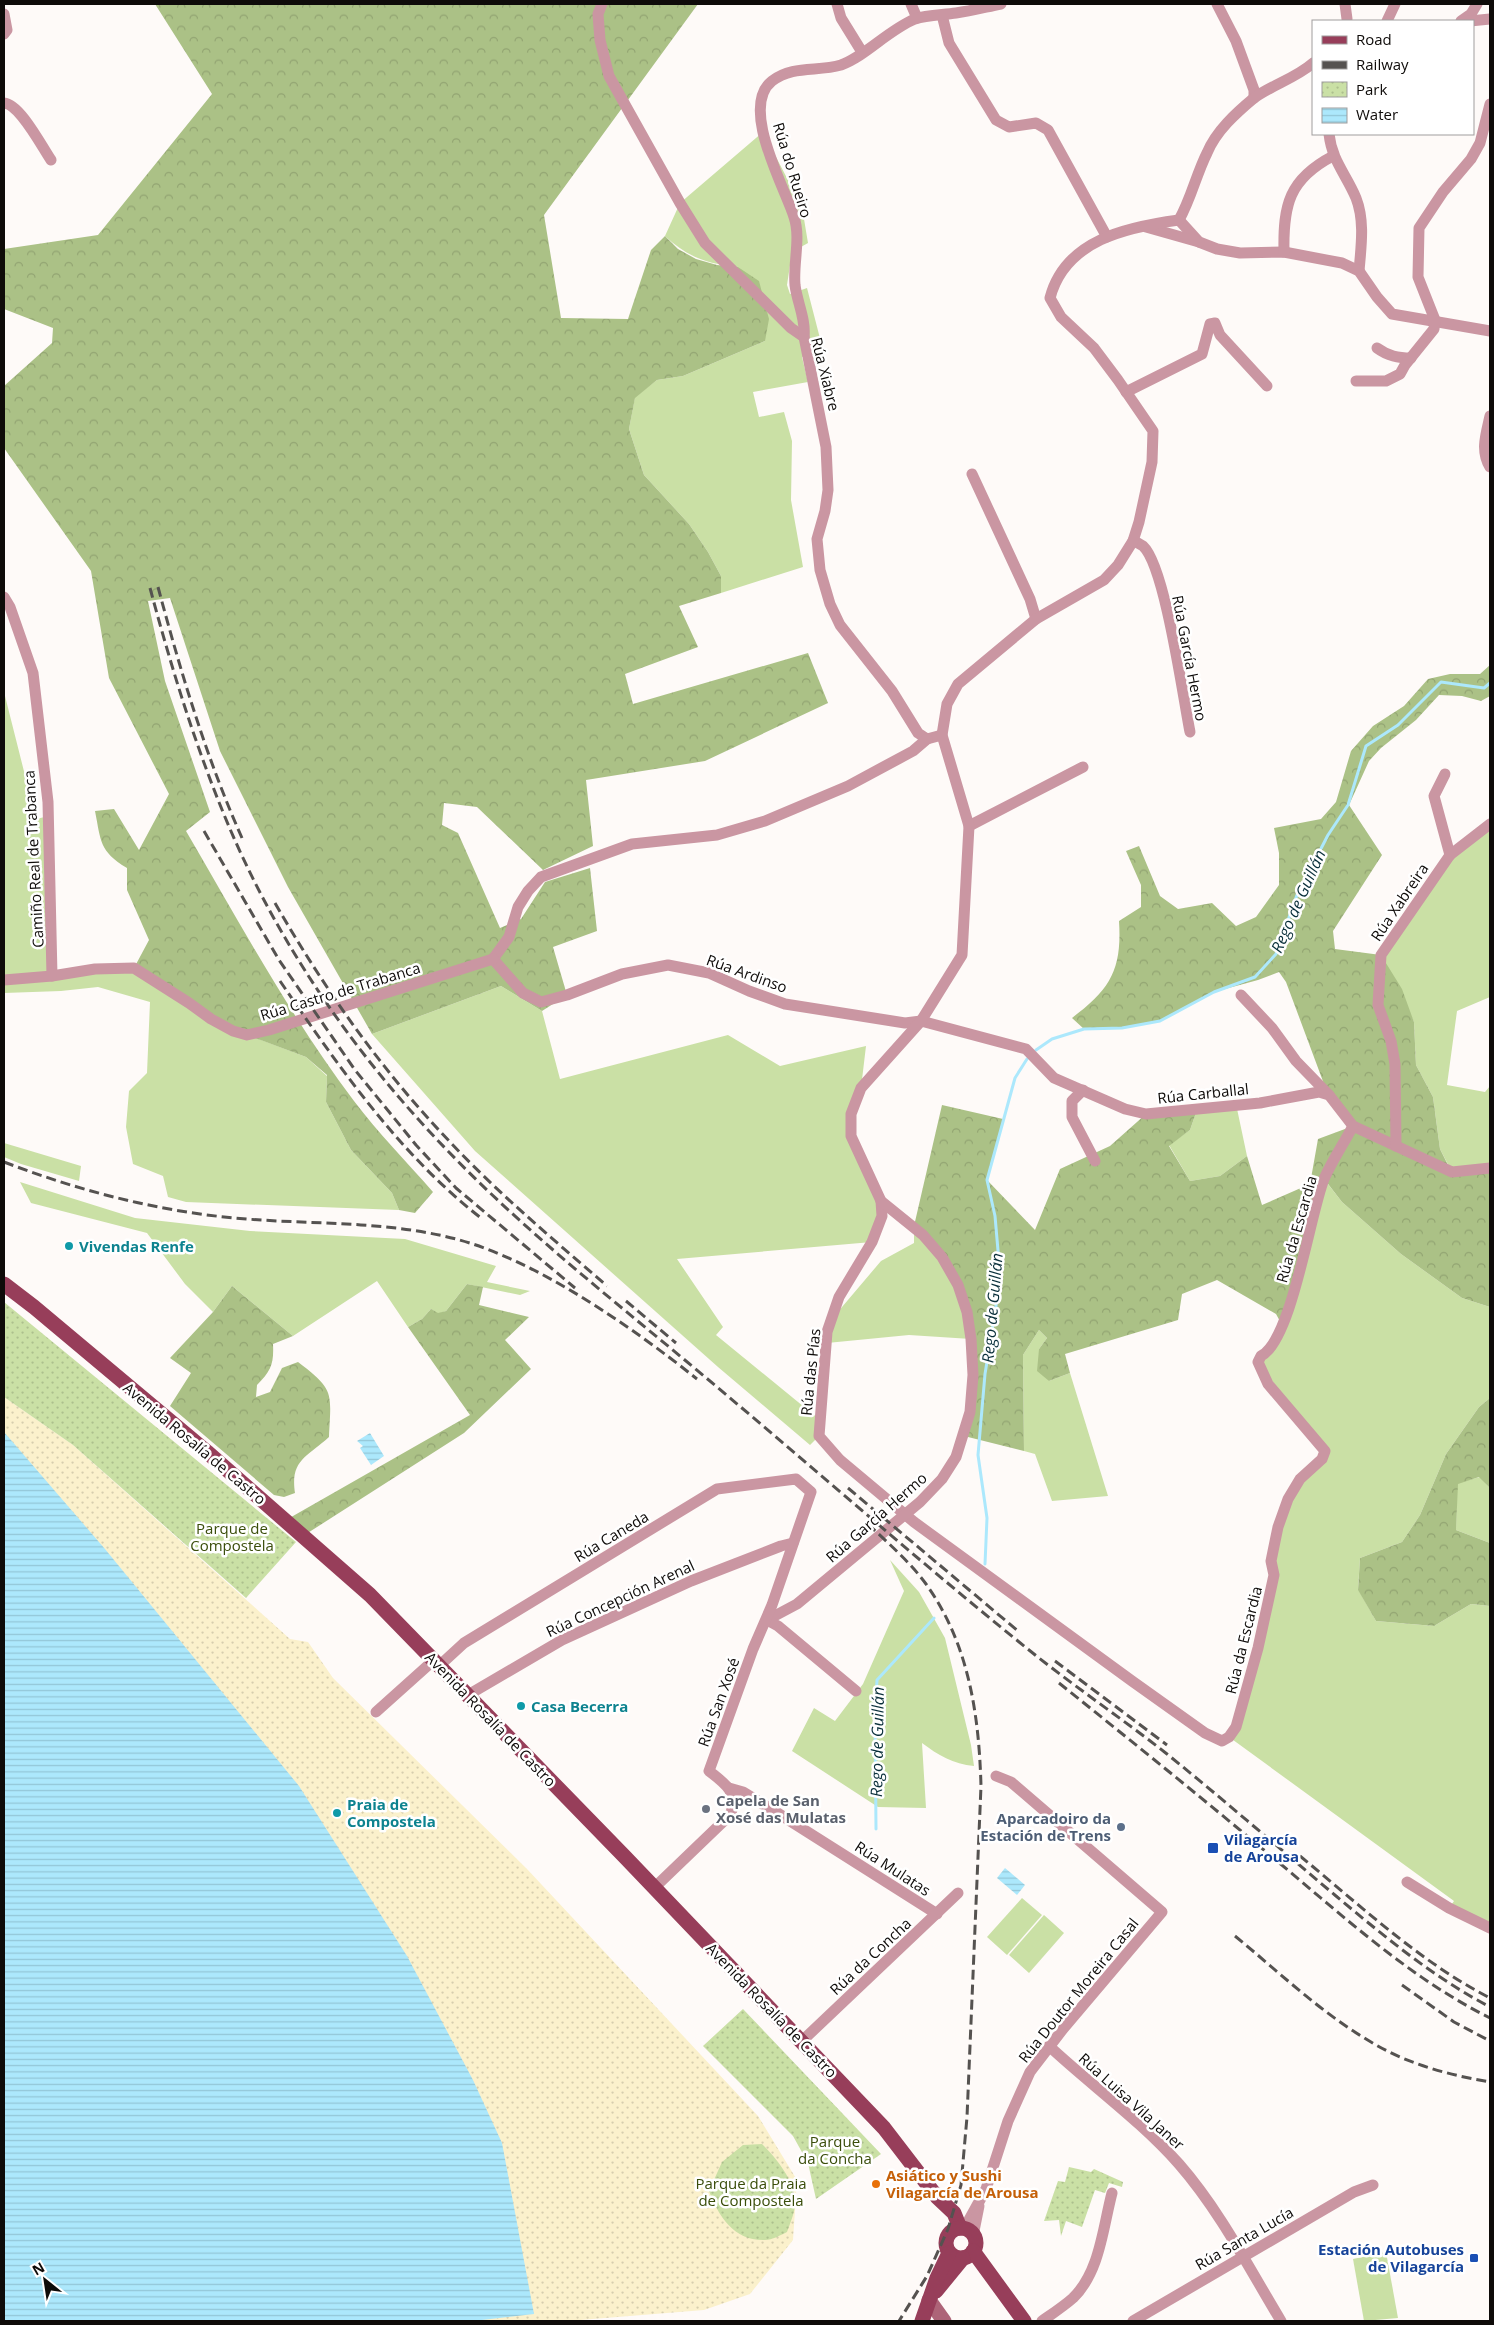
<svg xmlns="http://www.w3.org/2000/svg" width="1494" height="2325" font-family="'Open Sans',sans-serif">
<defs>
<pattern id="forest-crowns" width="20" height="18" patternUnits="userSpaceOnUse" patternTransform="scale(1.25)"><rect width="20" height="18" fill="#abc186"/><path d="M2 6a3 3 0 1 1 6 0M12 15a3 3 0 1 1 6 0" fill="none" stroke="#92a472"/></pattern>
<pattern id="sand-dots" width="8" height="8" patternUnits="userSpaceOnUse" patternTransform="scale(1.25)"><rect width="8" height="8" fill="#fbf1cc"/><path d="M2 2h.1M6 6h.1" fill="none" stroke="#d6cdae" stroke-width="1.8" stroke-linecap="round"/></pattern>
<pattern id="park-dots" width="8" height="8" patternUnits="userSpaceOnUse" patternTransform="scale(1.25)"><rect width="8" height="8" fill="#cae0a5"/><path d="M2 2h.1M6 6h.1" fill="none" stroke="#acbf8d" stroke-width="1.8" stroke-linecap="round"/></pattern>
<pattern id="water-rules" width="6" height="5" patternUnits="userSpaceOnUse" patternTransform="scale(1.25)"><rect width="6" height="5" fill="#ace8fc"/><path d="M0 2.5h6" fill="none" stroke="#93c6d7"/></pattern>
</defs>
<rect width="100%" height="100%" fill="#fefaf8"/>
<!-- grass -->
<g fill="#cae0a5">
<path d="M 763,132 L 802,207 L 808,243 L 792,252 L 787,285 L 790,294 L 807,288 L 823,350 L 802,357 L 808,382 L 753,392 L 759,417 L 784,412 L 792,441 L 791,500 L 803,567 L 721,593 L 721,576 L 708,552 L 689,524 L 644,475 L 629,429 L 635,397 L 657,380 L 683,376 L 765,341 L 738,267 C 708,264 687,257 665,236 L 680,203 Z"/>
<polygon points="4,692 36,819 49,816 53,975 134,968 248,1035 306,1057 327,1076 326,1102 351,1150 392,1193 399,1210 186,1202 168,1197 163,1176 133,1164 126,1127 129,1091 147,1073 150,1002 98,987 61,991 4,993"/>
<polygon points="1490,824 1490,997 1457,1011 1447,1085 1485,1092 1490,1086 1490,1168 1452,1172 1440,1149 1433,1097 1416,1065 1414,1022 1381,955 1443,864"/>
<polygon points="501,986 542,1011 560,1079 728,1035 780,1066 866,1046 861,1088 851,1136 881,1201 872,1242 677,1259 723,1327 716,1335 820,1420 819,1436 810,1445 718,1367 475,1151 372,1034"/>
<polygon points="1236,1104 1247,1156 1220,1176 1190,1181 1169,1145 1190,1130 1198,1107"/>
<polygon points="4,1143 81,1166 79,1181 21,1164 4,1157"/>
<polygon points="1324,1179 1342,1202 1401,1254 1462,1298 1490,1307 1490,1398 1479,1407 1446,1454 1420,1515 1402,1542 1360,1558 1358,1589 1376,1621 1434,1626 1471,1604 1490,1606 1490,1928 1449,1908 1454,1901 1229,1737 1236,1727 1288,1499 1325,1451 1258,1362 1269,1352"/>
<polygon points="20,1182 135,1218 250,1231 405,1239 496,1266 487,1282 530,1291 520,1295 467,1284 446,1311 438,1314 431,1309 422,1319 408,1327 377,1281 293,1336 232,1286 213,1312 185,1284 147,1233 31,1203"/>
<polygon points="914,1226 958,1285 971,1339 909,1335 827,1343 831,1320 881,1261 914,1243"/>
<polygon points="1039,1330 1047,1338 1039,1349 1049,1381 1070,1373 1108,1496 1052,1501 1035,1454 1024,1451 1023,1355"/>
<polygon points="1480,1477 1490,1488 1490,1543 1456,1530 1457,1483"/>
<path d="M 890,1560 L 919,1592 L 945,1638 L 971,1745 L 974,1766 C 953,1764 938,1755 922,1743 L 926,1808 L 878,1807 L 792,1751 L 814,1708 L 835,1721 L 863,1684 L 904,1591 Z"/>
<polygon points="1022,1898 1042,1915 1007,1955 987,1937"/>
<polygon points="1044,1915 1064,1933 1029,1973 1009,1955"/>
<polygon points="1386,2252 1398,2318 1364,2321 1353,2259"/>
</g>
<!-- forest -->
<g fill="url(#forest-crowns)">
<path d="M 155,4 L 698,4 L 544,215 L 561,318 L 628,319 L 651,250 L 665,236 L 678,249 L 696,259 L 717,265 L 738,267 L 759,281 L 769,319 L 765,341 L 683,376 L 657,380 L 635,398 L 629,429 L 644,475 L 689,524 L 708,552 L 721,576 L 721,593 L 679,606 L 698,647 L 625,674 L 633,704 L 808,653 L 828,703 L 705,761 L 586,780 L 593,846 L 543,870 L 477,807 L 444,803 L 442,825 L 458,833 L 500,928 L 521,919 L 545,882 L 590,868 L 597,931 L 553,947 L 567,995 L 542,1011 L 501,986 L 372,1034 L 288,887 L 220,751 L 170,598 L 148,601 L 165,681 L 210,812 L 186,831 C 239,922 290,1016 354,1101 C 378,1133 407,1162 433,1192 L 415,1213 L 399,1210 L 392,1193 L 351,1150 L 326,1102 L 327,1075 L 306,1057 L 247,1035 L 134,968 L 149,940 L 127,890 L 127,868 C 99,851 101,841 95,811 L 114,809 L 139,850 L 169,794 L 109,678 L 91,571 L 4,448 L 4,386 L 52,343 L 53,328 L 4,309 L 4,249 L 98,235 L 212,94 Z"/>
<path d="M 1490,665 L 1490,696 L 1481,701 L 1462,696 L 1439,695 L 1416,720 L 1381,748 L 1369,761 L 1349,805 L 1382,855 L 1333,931 L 1335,949 L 1381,955 L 1402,989 L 1414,1022 L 1416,1065 L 1433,1097 L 1440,1149 L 1451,1171 L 1490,1168 L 1490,1307 L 1462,1298 L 1401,1254 L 1342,1202 L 1325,1180 L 1282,1325 L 1276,1314 L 1217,1280 L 1182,1294 L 1178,1320 L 1065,1354 L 1070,1373 L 1049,1381 L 1037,1371 L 1039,1349 L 1047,1338 L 1039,1330 L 1023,1355 L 1024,1451 L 964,1436 L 973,1375 L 958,1285 L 914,1226 L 942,1105 L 1003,1119 L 987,1180 L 1035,1230 L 1060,1169 L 1110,1146 L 1146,1114 L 1198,1107 L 1190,1130 L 1169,1146 L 1190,1181 L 1220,1176 L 1247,1156 L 1262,1205 L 1310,1184 L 1318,1139 L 1353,1126 L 1324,1084 L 1286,982 L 1279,972 L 1258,980 L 1214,992 L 1160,1021 L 1122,1028 L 1084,1029 L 1072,1018 C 1111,989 1122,969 1119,921 L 1141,907 L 1141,885 L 1126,851 L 1139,846 L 1160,896 L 1178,909 L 1212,903 L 1236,926 L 1256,917 L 1279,885 L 1279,853 L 1274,828 L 1321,819 L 1336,802 L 1351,751 L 1373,726 L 1404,706 L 1428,679 L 1450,674 L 1480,674 Z"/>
<polygon points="467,1284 483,1287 479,1305 529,1317 505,1340 531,1369 464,1433 303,1536 286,1520 470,1415 408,1327 422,1319 431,1309 438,1313 446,1311"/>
<path d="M 232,1286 L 293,1336 L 273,1344 C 274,1364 271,1371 257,1385 L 256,1397 L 270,1392 L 282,1368 L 298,1362 C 335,1390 331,1392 329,1437 C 307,1457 290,1460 295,1493 L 284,1497 L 274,1495 L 170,1406 L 191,1373 L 170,1358 L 213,1312 Z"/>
<polygon points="1490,1398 1490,1488 1479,1477 1458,1484 1456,1530 1490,1543 1490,1606 1471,1604 1434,1626 1376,1621 1358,1590 1360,1558 1402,1542 1420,1515 1446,1454 1479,1407"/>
</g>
<!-- sand -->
<polygon fill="url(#sand-dots)" points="4,1397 73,1445 290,1639 308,1642 333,1678 527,1869 758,2116 797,2180 793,2240 750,2294 704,2310 568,2321 354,2321 4,1586"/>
<!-- park -->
<g fill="url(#park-dots)">
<polygon points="4,1302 296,1542 246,1598 73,1445 4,1397"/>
<polygon points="743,2009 881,2154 816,2199 808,2163 793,2136 703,2046"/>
<path d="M 762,2144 C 777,2159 797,2183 795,2206 C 794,2214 790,2224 787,2232 C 781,2235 772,2240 765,2240 C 734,2241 719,2217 709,2191 L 722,2162 L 743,2145 Z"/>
<polygon points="1069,2167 1091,2172 1094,2169 1123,2182 1122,2187 1109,2183 1105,2193 1095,2190 1082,2227 1066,2221 1061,2236 1059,2220 1044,2221 1058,2181 1065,2182"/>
</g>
<!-- water -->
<g fill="url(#water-rules)">
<polygon points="4,1432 105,1549 299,1786 407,1956 473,2080 502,2143 534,2314 473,2321 4,2321"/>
<polygon points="370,1433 384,1456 371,1465 360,1448 363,1446 357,1441"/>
<polygon points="1005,1868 1025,1885 1017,1895 997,1878"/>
</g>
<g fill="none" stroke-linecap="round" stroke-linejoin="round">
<!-- stream -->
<g stroke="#ace8fc" stroke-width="3">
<polyline points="1036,1050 1052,1039 1084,1029 1122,1028 1160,1021 1214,992 1255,977 1276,954 1297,895 1328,835 1348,805 1366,746 1398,725 1441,682 1484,688 1490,683"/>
<polyline points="985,1564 987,1518 978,1455 985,1374 996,1306 999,1262 995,1216 987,1180 1015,1078 1027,1059"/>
<polyline points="876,1829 875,1714 877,1680 934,1618"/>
</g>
<!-- street -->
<g stroke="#ca96a2" stroke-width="11">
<polyline points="602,4 598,14 600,40 609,76 680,203 705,243 791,328 804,337 826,447 828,490 825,511 817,539 820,570 830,604 840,625 892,691 918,733 927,739 942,735"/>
<polyline points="837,4 841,18 862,52"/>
<polyline points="911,4 917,18"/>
<polyline points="1217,4 1236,41 1254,90 1254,98"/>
<polyline points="1345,4 1347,19"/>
<polyline points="4,14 7,30 4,34"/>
<polyline points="942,15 949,43 996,120 1009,127 1036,123 1048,130 1107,237"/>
<polyline points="1387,21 1395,4"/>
<polyline points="1461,21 1471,14 1477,4"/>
<polyline points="1470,21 1490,19"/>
<path d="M 4,103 C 20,104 42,147 51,160"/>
<path d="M 1329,134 C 1332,161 1346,174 1356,198 C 1365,221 1361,247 1359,271"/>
<polyline points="1179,220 1199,242 1217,249 1240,253 1284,252 1342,263 1359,271 1377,297 1392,314 1490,331"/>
<path d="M 1179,220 C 1191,199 1196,175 1207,153 C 1216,131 1236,113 1254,98 C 1272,85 1296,78 1313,63"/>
<polyline points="1146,227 1199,242"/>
<path d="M 1284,252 C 1283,205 1289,179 1333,156"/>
<path d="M 804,337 C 806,319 797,302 795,285 C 793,263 801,238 794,217 C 785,188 739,107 772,81 C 793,65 817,72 841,65 C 866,56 888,30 915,19 C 927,15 943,15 956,13 C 971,11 986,7 1001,4"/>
<path d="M 1377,348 C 1388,356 1398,358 1411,358"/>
<polyline points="1356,381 1386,381 1400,374 1405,365 1434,329 1435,320 1418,277 1419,228 1443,192 1471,159 1480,143 1490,104"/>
<polyline points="1126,392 1202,354 1210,324 1215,323 1220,335 1267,386"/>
<path d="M 1490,416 C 1486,434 1480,451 1490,467"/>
<polyline points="972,474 1030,599 1036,619"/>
<path d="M 1133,541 C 1136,542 1140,544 1143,546 C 1165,566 1183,697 1190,732"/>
<polyline points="4,597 10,607 33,673 48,802 52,976"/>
<polyline points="1445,774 1434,796 1450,855"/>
<polyline points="969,826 1083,767"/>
<polyline points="493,959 523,993 541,1002 567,995 622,974 668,965 709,973 749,991 785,1004 905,1023 921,1021 1026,1049 1054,1078 1125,1109 1146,1114 1260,1103 1319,1092 1329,1095 1353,1126 1452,1172 1490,1168"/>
<polyline points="493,959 509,937 518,907 528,891 541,877 632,844 717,835 765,821 848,786 913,751 927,739"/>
<polyline points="4,980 52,976 95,969 134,968 189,1003 211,1019 233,1031 247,1035 269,1030 493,959"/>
<polyline points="1241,995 1272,1028 1296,1061 1329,1095"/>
<polyline points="1083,1090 1072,1101 1072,1117 1095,1161"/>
<polyline points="1396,1146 1395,1064 1391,1041 1378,1005 1381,955 1450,855 1490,824"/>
<path d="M 881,1201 L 882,1216 L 872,1242 L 839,1297 L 827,1332 L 819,1436 L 840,1460 L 914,1522 L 1132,1681 L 1205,1733 L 1222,1741 L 1229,1737 L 1236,1727 L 1258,1648 L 1274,1575 L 1271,1561 L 1278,1527 L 1288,1499 L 1300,1479 L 1322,1459 L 1325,1451 L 1268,1384 L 1258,1362 L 1261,1356 C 1292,1340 1310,1214 1324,1179 C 1332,1161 1344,1143 1353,1126"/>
<path d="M 767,1620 L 797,1604 L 920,1502 L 942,1479 L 956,1457 L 970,1412 L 973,1375 L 971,1339 L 967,1312 L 958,1285 L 942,1257 L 923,1235 L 881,1201 L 851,1136 L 851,1114 L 861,1088 L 921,1021 L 962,955 L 969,826 L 942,735 L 947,704 L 958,684 L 1036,619 L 1104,580 L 1118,565 L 1133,541 L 1139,522 L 1152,462 L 1153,431 L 1118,380 L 1094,348 L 1061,317 L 1050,298 C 1065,240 1127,227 1179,220"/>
<polyline points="767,1620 778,1626 856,1691"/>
<path d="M 439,1666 L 464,1643 L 717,1489 L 796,1479 L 811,1492 L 772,1605 L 753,1649 L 709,1771 C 725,1783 740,1794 730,1815 L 654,1888"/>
<polyline points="468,1695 562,1640 691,1581 781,1546 793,1543"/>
<polyline points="376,1712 434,1660"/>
<polyline points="729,1788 743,1792 776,1812 937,1914"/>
<polyline points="1407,1882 1449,1908 1490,1928"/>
<polyline points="802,2041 958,1893"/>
<path d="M 1049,2046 C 1092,2086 1140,2120 1179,2164 C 1220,2211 1249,2268 1281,2321"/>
<polyline points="964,2229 986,2189 1008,2121 1030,2072 1063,2029 1162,1912 1011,1782 996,1776"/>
<polyline points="973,2236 979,2206"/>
<path d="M 1042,2321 C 1052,2314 1064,2306 1073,2298 C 1100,2272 1103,2227 1112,2193"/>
<polyline points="1133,2321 1354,2192 1373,2185"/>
</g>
<!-- secondary -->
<polyline stroke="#ad6478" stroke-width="15" points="929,2300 944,2321"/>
<!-- primary -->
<g stroke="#973e5a" stroke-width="15">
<polyline points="4,1284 34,1307 207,1452 370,1595 625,1857 884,2128 937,2197 954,2213 960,2228"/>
<circle cx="961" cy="2243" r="15"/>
<polyline points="973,2251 1024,2321"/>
<polyline points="936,2291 963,2258"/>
<polyline points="922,2321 937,2278 949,2253"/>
</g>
<!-- rail -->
<g stroke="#555250" stroke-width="3" stroke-dasharray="10 5" stroke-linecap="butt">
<path d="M 158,587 C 181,673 206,757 242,838"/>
<path d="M 150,588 C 171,666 194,742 225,817 C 275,939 354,1054 446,1149 C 529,1236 625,1309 717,1387 C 824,1477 929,1570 1039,1658 C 1081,1691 1125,1721 1167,1754 C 1224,1800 1280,1849 1336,1896 C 1385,1937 1433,1977 1490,2007"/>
<polyline points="204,831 279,960 355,1070 416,1145 456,1188 575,1288"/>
<path d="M 275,903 C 325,990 382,1071 451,1143 C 499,1194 554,1240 607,1286"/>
<path d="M 280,981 C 339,1067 399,1154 481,1218"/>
<path d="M 4,1162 C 77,1190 156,1211 235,1218 C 309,1225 383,1220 456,1239 C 536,1260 632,1327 697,1379"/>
<polyline points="626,1301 676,1343"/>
<polyline points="848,1488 1018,1631"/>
<path d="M 868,1524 C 888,1543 910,1562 926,1584 C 969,1644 979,1715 981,1786 L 967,2117 L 961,2185 L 948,2229 L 927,2276 L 899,2321"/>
<polyline points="1055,1661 1167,1745"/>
<path d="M 1059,1683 C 1130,1740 1201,1797 1271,1856 C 1341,1914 1408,1977 1490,2018"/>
<path d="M 1300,1856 C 1361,1906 1420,1962 1490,1998"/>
<path d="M 1235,1936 C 1279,1972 1321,2013 1371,2042 C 1407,2064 1449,2075 1490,2082"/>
<polyline points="1402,1985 1454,2022 1490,2041"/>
</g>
</g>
<!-- markers -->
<g fill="#0f9aa8" stroke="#fff" stroke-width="2">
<circle cx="69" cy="1246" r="5"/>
<circle cx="521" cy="1706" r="5"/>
<circle cx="337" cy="1813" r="5"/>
</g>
<circle fill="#6b7280" stroke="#fff" stroke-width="2" cx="706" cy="1809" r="5"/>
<circle fill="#5c6f8a" stroke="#fff" stroke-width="2" cx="1121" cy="1827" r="5"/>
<g fill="#1a4fb4" stroke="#fff" stroke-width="2">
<rect x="1207" y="1842" width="12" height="12" rx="2.5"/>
<rect x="1469" y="2253" width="10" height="10" rx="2.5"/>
</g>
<circle fill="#e8710a" stroke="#fff" stroke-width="2" cx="876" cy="2184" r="5"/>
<g text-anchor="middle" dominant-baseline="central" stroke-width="5" stroke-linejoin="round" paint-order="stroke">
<!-- street labels -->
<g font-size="15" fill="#0e0b09" stroke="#fff">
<text transform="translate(793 170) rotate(73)">Rúa do Rueiro</text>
<text transform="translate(826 374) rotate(76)">Rúa Xiabre</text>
<text transform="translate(1190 658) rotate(79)">Rúa García Hermo</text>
<text transform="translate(33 859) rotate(-93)">Camiño Real de Trabanca</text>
<text transform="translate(1399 902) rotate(-56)">Rúa Xabreira</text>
<text transform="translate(747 973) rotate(20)">Rúa Ardinso</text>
<text transform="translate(340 991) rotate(-17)">Rúa Castro de Trabanca</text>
<text transform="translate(1203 1093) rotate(-6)">Rúa Carballal</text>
<text transform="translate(1296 1229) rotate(-74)">Rúa da Escardia</text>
<text transform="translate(810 1372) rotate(-84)">Rúa das Pías</text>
<text transform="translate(195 1443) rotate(40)">Avenida Rosalía de Castro</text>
<text transform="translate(876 1517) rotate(-41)">Rúa García Hermo</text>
<text transform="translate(611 1536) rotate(-31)">Rúa Caneda</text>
<text transform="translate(620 1598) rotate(-25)">Rúa Concepción Arenal</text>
<text transform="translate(1243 1640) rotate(-76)">Rúa da Escardia</text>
<text transform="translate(718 1702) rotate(-70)">Rúa San Xosé</text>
<text transform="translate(491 1719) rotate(46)">Avenida Rosalía de Castro</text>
<text transform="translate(893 1868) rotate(33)">Rúa Mulatas</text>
<text transform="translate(870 1956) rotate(-43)">Rúa da Concha</text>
<text transform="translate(1078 1990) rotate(-51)">Rúa Doutor Moreira Casal</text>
<text transform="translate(772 2010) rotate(46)">Avenida Rosalía de Castro</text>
<text transform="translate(1132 2101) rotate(42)">Rúa Luisa Vila Janer</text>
<text transform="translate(1244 2238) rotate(-30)">Rúa Santa Lucía</text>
</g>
<!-- culture labels -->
<g font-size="15" font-weight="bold" fill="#0d838f" stroke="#fff" text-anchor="start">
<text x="79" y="1246">Vivendas Renfe</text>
<text x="531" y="1706">Casa Becerra</text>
<text x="347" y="1804">Praia de<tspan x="347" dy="17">Compostela</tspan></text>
</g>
<!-- park labels -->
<g font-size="15" fill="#3a4d0a" stroke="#fff">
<text x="232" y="1528">Parque de<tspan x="232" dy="17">Compostela</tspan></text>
<text x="835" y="2141">Parque<tspan x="835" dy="17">da Concha</tspan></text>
<text x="751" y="2183">Parque da Praia<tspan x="751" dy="17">de Compostela</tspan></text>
</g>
<!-- worship labels -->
<g font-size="15" font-weight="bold" fill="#5b616d" stroke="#fff" text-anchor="start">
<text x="716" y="1800">Capela de San<tspan x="716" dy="17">Xosé das Mulatas</tspan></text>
</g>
<!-- service labels -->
<g font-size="15" font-weight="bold" fill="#4e5e75" stroke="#fff" text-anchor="end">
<text x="1111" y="1818">Aparcadoiro da<tspan x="1111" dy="17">Estación de Trens</tspan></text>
</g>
<!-- transit labels -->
<g font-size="15" font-weight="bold" fill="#164399" stroke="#fff" text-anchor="start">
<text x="1224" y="1839">Vilagarcía<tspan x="1224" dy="17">de Arousa</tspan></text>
<text x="1464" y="2249" text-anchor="end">Estación Autobuses<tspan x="1464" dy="17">de Vilagarcía</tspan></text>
</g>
<!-- food labels -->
<g font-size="15" font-weight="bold" fill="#c56008" stroke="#fff" text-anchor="start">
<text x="886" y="2175">Asiático y Sushi<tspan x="886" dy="17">Vilagarcía de Arousa</tspan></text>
</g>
<!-- water labels -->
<g font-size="16" font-style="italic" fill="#092f3a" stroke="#fff">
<text transform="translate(1298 901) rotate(-66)">Rego de Guillán</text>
<text transform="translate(992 1308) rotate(-85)">Rego de Guillán</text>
<text transform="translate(877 1742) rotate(-89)">Rego de Guillán</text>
</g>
</g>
<!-- border -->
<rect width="1494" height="2325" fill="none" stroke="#0e0b09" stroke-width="10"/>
<!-- legend -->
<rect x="1312" y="20" width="162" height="115" fill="#ffffff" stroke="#9f9d9d"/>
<rect x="1322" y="36" width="25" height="8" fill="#973e5a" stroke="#9f9d9d"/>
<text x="1356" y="45" font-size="15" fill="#0e0b09">Road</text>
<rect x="1322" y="61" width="25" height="8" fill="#555250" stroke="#9f9d9d"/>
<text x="1356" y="70" font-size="15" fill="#0e0b09">Railway</text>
<rect x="1322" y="82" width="25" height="15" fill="url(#park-dots)" stroke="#9f9d9d"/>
<text x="1356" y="95" font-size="15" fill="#0e0b09">Park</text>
<rect x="1322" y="108" width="25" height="15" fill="url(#water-rules)" stroke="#9f9d9d"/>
<text x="1356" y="120" font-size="15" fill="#0e0b09">Water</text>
<!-- north arrow -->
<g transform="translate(45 2280) rotate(330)" stroke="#ffffff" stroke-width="4" paint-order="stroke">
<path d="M0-4L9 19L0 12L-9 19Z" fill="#0e0b09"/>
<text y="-8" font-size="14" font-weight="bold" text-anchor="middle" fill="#0e0b09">N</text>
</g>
</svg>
